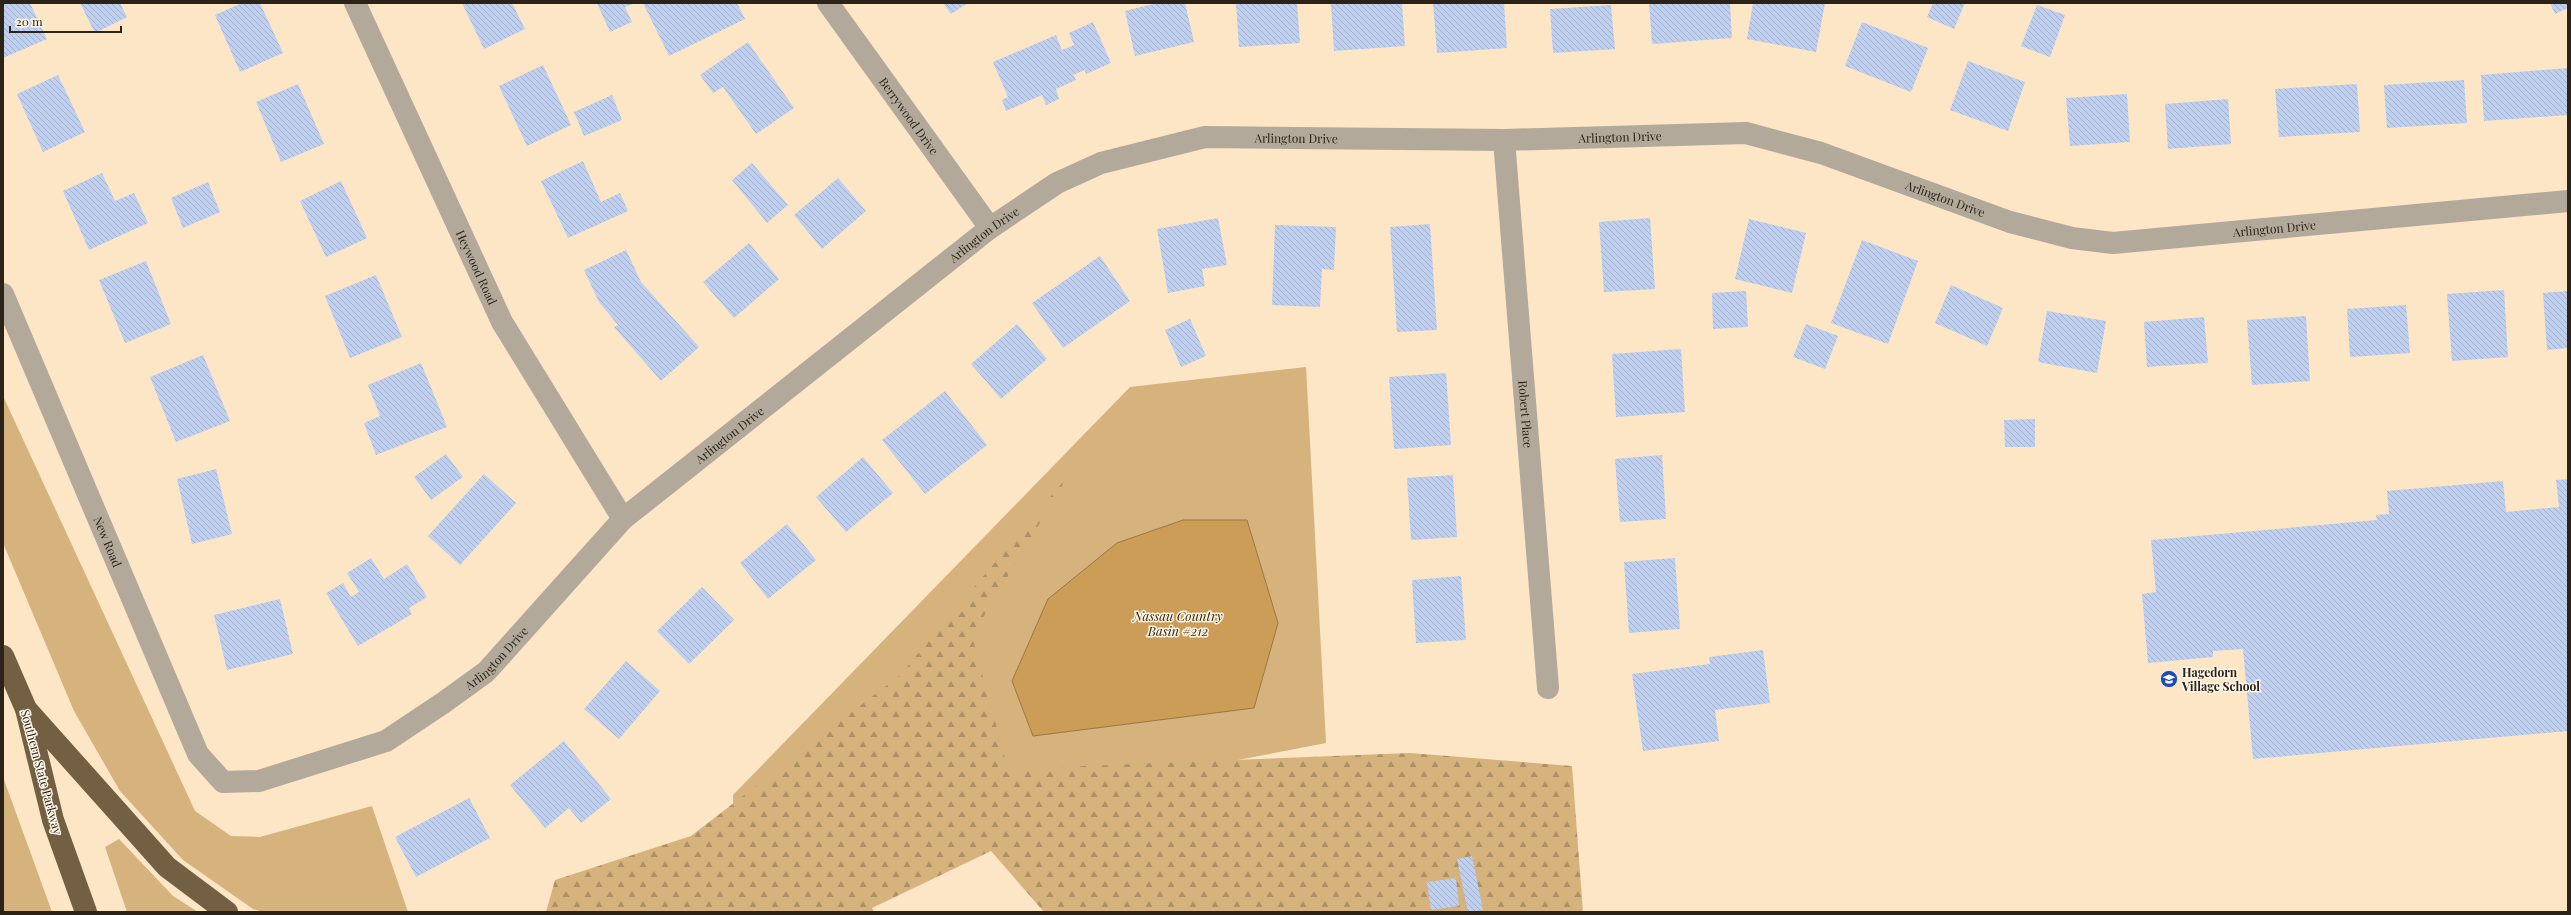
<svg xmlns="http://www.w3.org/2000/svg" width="2571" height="915" font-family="'Playfair Display',serif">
<defs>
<pattern id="forest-firs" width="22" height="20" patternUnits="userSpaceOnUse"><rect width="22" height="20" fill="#d6b27d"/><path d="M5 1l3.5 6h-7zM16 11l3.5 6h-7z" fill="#ae9065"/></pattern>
<pattern id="building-back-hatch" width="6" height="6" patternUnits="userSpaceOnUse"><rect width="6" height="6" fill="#becff0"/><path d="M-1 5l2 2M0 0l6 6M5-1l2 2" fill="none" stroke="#a3b1cd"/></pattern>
</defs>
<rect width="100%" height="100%" fill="#fce6c6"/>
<!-- green -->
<g fill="#d6b27d">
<polygon points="1306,367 1326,743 734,857 733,795 1130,387"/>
<polygon points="3,396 195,811 231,836 260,837 372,806 408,912 263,912 253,909 183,860 120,791 74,711 3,543"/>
<polygon points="3,777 52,912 3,912"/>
<polygon points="119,839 173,896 198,912 127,912 105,847"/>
</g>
<!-- forest -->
<polygon fill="url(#forest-firs)" points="1068,476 972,636 1008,769 1410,753 1572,766 1583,912 1044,912 991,851 872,908 874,912 546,912 555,880 691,836 900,675"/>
<!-- water -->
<polygon fill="#cb9d56" stroke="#9b7843" points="1183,520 1247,520 1278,623 1254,708 1033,736 1012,681 1048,599 1117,543"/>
<!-- building -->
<g fill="url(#building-back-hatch)">
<polygon points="3,3 30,3 47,39 3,58"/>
<polygon points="80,3 120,3 127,17 95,33"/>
<polygon points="242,3 260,3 283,53 240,72 215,15"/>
<polygon points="462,3 512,3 525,29 484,49"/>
<polygon points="597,3 635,3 625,7 632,22 610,32"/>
<polygon points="643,3 737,3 745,19 669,56"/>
<polygon points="943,3 968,3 951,14"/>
<polygon points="1157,3 1185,3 1194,42 1135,56 1125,11"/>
<polygon points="1236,3 1297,3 1300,43 1239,47"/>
<polygon points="1331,3 1402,3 1405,46 1334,51"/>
<polygon points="1433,3 1504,3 1507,48 1437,53"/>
<polygon points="1649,3 1730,3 1732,38 1652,44"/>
<polygon points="1753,3 1825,3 1816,52 1747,39"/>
<polygon points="1933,3 1965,3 1954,29 1927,17"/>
<polygon points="2550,3 2568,3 2568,8 2555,14"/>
<polygon points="1611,5 1615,49 1553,53 1550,9"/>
<polygon points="2037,5 2065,15 2050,57 2021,46"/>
<polygon points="1093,22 1111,63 1086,74 1085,70 1073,75 1076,80 1056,89 1059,99 1046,105 1042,95 1006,111 1002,100 1008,97 993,62 1056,35 1062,50 1074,45 1069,33"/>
<polygon points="1862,22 1928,48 1911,92 1845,66"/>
<polygon points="748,42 794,108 756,134 723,87 713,93 700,75"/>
<polygon points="1968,61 2025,82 2008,131 1950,110"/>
<polygon points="543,65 571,125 527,146 499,86"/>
<polygon points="2568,68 2568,115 2484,121 2481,75"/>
<polygon points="58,75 85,132 43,152 17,94"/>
<polygon points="2464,80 2467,123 2387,128 2384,85"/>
<polygon points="298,84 324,144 281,162 256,102"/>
<polygon points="2357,84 2360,132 2279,137 2275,89"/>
<polygon points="2127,94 2130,142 2070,146 2066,98"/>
<polygon points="612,95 622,120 584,136 574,112"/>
<polygon points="2228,99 2231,144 2168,149 2165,104"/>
<polygon points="583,161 601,202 620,193 628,211 568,238 541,181"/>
<polygon points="752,163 788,205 767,223 732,180"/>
<polygon points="102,173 115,201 134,193 148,223 89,250 63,191"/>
<polygon points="838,178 866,211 822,249 794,215"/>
<polygon points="341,181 367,238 326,257 300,201"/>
<polygon points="208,182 220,212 183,228 171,198"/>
<polygon points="1218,218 1227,265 1202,269 1205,286 1168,293 1157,229"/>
<polygon points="1650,218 1655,289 1604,292 1599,222"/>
<polygon points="1749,219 1806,233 1792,293 1735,279"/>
<polygon points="1430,224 1437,330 1397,332 1390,227"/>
<polygon points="1275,225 1336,227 1334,270 1322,269 1320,307 1272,305"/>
<polygon points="1862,240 1918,261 1888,344 1831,323"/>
<polygon points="749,243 779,279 734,318 703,282"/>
<polygon points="626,250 641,282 699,347 661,381 614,327 618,325 599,302 584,270"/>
<polygon points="1100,256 1130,301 1063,348 1032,303"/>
<polygon points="146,261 171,324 125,343 99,280"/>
<polygon points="376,275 402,337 350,358 325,296"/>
<polygon points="1951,285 2003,308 1987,346 1935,323"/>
<polygon points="2504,290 2508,357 2452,361 2447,294"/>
<polygon points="1746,291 1748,327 1713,329 1712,293"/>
<polygon points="2568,291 2568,348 2547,350 2543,293"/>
<polygon points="2406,305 2410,353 2350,357 2347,309"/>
<polygon points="2047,311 2106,321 2097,373 2038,362"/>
<polygon points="2306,316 2310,381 2252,385 2247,320"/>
<polygon points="2204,317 2208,363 2147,367 2144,322"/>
<polygon points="1190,319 1206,356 1181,367 1165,330"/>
<polygon points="1017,324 1047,359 1001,399 971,364"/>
<polygon points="1806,324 1838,336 1825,369 1793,357"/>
<polygon points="1681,349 1685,412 1616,417 1612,354"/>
<polygon points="203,355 230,421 176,442 150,377"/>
<polygon points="421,363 447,427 376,455 364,423 380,416 368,385"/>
<polygon points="1446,373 1451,445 1394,449 1389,377"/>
<polygon points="945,391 987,445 925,494 882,440"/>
<polygon points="2035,419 2035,447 2005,447 2004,420"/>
<polygon points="446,454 463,477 431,500 414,477"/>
<polygon points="1662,455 1666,519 1620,522 1615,459"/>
<polygon points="863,457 893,493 846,532 816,497"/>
<polygon points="216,469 232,534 192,544 177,479"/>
<polygon points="484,474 516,503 460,565 428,536"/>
<polygon points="1453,475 1457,537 1411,540 1407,478"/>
<polygon points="2568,479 2568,731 2253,759 2243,649 2213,651 2213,657 2148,663 2142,594 2156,592 2151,540 2377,520 2376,515 2389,514 2387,491 2503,481 2506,512 2559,507 2556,480"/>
<polygon points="787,524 816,560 768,599 740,563"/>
<polygon points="371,558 384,579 407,564 427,597 409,608 412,614 358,646 326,593 343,583 351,597 359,592 347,573"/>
<polygon points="1675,558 1680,629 1629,633 1624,562"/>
<polygon points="1461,576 1466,640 1416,643 1412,580"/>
<polygon points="702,587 734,620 689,664 657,631"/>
<polygon points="280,599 293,654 227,670 214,615"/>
<polygon points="1763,650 1770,703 1715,710 1719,741 1643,751 1632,674 1710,664 1709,657"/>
<polygon points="626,661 660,691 619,739 584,709"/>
<polygon points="564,741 611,799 581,823 569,808 545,828 510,785"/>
<polygon points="469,798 490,838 416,877 395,837"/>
<polygon points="1472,856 1483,910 1468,912 1457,859"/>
<polygon points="1456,878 1459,906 1431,910 1427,882"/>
</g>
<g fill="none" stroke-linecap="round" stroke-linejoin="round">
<!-- street -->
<g stroke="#b2a99b" stroke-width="22">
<path id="s1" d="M 355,3 L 502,322 L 623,519"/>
<path id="s2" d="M 828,3 L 990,228"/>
<path id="s3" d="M 1504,140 L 1548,688"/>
<path id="s4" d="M 3,294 L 198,754 L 223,782 L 259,781 L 386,741 L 443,703 L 486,672 L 623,519 L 990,228 L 1057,183 L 1101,163 L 1205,137 L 1504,140 L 1746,133 L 1821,153 L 2010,222 L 2072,238 L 2113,243 L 2568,201"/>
</g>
<!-- highway -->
<g stroke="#736043" stroke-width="22">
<polyline points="3,656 26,709 53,820 86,912"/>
<polyline points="26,709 167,867 227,912"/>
</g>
</g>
<!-- icons -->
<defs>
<symbol id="school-disc" viewBox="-11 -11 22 22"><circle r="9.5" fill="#1b4cb8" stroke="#fef5e8"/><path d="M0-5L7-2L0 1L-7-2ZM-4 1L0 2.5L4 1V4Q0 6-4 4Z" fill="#fff"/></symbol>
</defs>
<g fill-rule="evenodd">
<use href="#school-disc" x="2159" y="669" width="20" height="20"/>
</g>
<g text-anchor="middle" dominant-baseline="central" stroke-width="3" stroke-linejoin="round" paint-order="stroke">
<!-- street labels -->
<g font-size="12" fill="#2b2317" stroke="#fef5e8">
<text stroke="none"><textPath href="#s2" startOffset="139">Berrywood Drive</textPath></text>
<text stroke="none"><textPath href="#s4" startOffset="2153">Arlington Drive</textPath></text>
<text stroke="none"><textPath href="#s4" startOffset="1829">Arlington Drive</textPath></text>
<text stroke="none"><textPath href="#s4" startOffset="2489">Arlington Drive</textPath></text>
<text stroke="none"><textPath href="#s4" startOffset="2825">Arlington Drive</textPath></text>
<text stroke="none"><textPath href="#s4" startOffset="1493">Arlington Drive</textPath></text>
<text stroke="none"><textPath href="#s1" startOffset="291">Heywood Road</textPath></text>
<text stroke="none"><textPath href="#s3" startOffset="275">Robert Place</textPath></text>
<text stroke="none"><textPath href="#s4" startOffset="1169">Arlington Drive</textPath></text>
<text stroke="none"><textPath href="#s4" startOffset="269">New Road</textPath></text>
<text stroke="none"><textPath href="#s4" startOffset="845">Arlington Drive</textPath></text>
<text transform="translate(42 772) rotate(75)">Southern State Parkway</text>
</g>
<!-- poi labels -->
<g font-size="12" font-weight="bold" fill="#2b2317" stroke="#fef5e8" text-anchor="start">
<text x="2182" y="672">Hagedorn<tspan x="2182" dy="14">Village School</tspan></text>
</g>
<!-- water labels -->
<g font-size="13" font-style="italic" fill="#392605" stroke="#fef5e8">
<text x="1178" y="615">Nassau Country<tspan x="1178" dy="15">Basin #212</tspan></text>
</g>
</g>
<!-- border -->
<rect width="2571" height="915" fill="none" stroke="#2b2317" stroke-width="8"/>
<!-- scale -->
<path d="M10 26v6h111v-6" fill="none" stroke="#2b2317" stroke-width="2"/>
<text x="16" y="26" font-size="12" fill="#2b2317" stroke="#fef5e8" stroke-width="3" paint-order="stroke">20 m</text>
</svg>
